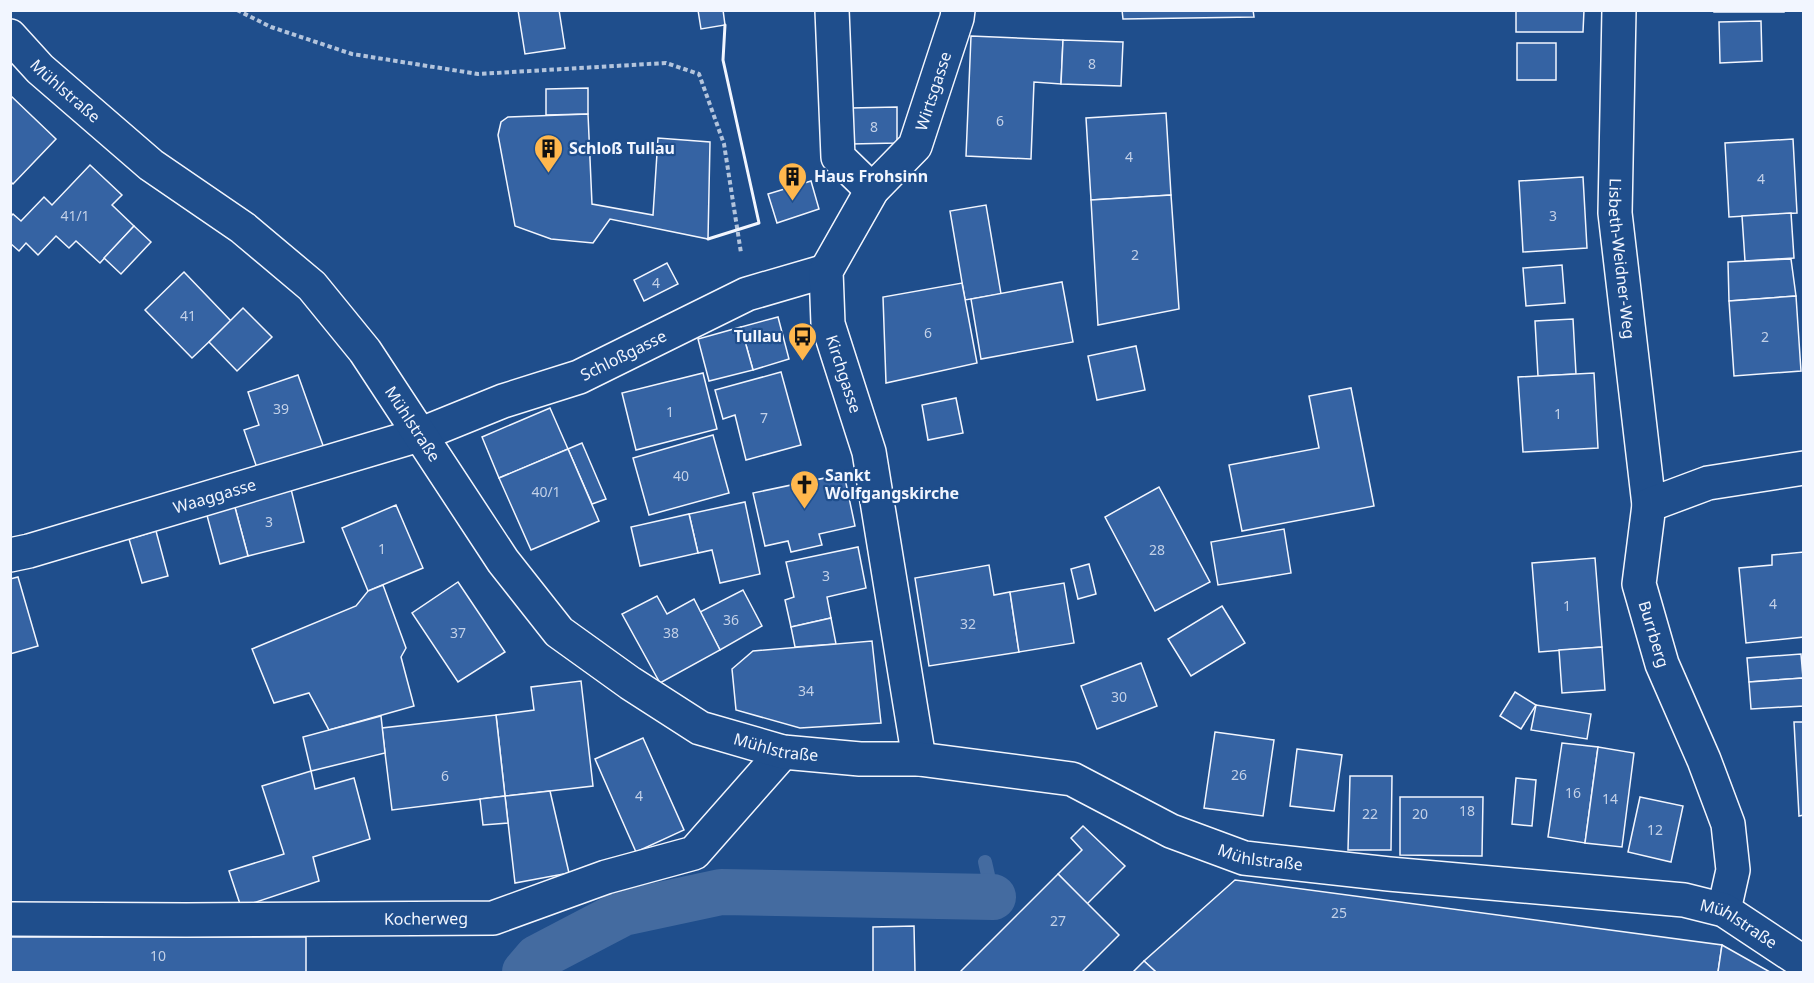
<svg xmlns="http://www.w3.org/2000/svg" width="1814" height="983" font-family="'Noto Sans',sans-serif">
<rect width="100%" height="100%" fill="#1f4e8c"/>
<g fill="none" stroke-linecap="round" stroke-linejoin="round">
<!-- stream -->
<polyline stroke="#446ba0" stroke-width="14" points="985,862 993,897"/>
<!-- canal -->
<polyline stroke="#446ba0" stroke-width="46" points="525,972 537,958 623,913 721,892 993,897"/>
</g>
<!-- building -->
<g fill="#3563a3" stroke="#f2f6ff" stroke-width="1.5">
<polygon points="518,10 559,10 565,48 525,54"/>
<polygon points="698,10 723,10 725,25 701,29"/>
<polygon points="1122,10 1253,10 1254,17 1123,19"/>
<polygon points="1516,10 1584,10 1583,32 1516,32"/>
<rect x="1714" y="10" width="70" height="2"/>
<polygon points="1761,21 1762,61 1720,63 1719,22"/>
<polygon points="971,36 1063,40 1061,84 1034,82 1031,159 966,156"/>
<polygon points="1063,40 1123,42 1121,86 1061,84"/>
<rect x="1517" y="43" width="39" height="37"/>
<polygon points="588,88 588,114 546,115 546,89"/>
<polygon points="10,95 56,139 13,184 10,181"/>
<polygon points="897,107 897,143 851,144 851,108"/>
<polygon points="1166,113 1171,195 1091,200 1086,118"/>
<polygon points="588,114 592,204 653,215 658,138 710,142 708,239 610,219 593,243 551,239 515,226 498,135 501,122 508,117"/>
<polygon points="1793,139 1797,213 1729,217 1725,143"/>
<polygon points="90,165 122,195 112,205 134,226 100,263 76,241 69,248 56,236 38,255 26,243 19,251 10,243 10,217 13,214 21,221 44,197 52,205"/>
<polygon points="1583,177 1587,248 1523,252 1519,181"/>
<polygon points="811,181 819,209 777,223 768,194"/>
<polygon points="1171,195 1179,309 1098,325 1091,200"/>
<polygon points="986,205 1001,294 965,300 950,211"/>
<polygon points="1791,213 1794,258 1745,261 1742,216"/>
<polygon points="134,226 151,242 121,274 104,258"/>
<polygon points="1791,259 1796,296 1729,301 1728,262"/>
<polygon points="667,263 678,284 644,301 634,280"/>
<polygon points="1562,265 1565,303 1526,306 1523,268"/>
<polygon points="184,272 231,321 192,358 145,310"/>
<polygon points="1062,282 1073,342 981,359 971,299"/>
<polygon points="962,283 977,363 886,383 883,297"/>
<polygon points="1796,296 1801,371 1734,376 1729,301"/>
<polygon points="243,308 272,337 237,371 209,342"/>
<polygon points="778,317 789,359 753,370 741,327"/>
<polygon points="1573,319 1576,374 1538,376 1535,321"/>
<polygon points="741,327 753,370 709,381 698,339"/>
<polygon points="1136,346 1145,390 1097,400 1088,356"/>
<polygon points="781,372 801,445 746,460 735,415 723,419 715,390"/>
<polygon points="703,373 717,429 636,450 622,393"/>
<polygon points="1594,373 1598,448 1523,452 1518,377"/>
<polygon points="298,375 325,451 259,474 244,430 259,425 248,392"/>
<polygon points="1351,388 1374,506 1242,531 1229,465 1319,448 1309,396"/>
<polygon points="956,398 963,433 928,440 922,405"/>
<polygon points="550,408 568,449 499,478 482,437"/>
<polygon points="713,435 729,493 649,515 633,458"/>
<polygon points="582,443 606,499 592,504 568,449"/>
<polygon points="568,449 599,521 531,550 499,478"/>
<polygon points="844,474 855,526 819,534 822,545 791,552 788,541 765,546 753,493"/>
<polygon points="290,485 304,542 248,556 233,500"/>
<polygon points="1159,487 1210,582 1155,611 1105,517"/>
<polygon points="233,500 248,556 220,564 205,508"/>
<polygon points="745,502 760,574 720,583 712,550 698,553 689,514"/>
<polygon points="396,505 423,568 368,591 342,528"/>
<polygon points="689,514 698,553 640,566 631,527"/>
<polygon points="1284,529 1291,573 1218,585 1211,542"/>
<polygon points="156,531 168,576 142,583 129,539"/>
<polygon points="858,547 866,588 827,597 831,618 791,627 785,600 794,597 786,562"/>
<polygon points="1804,552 1804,637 1746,643 1739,568 1772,565 1772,555"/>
<polygon points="1595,558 1602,647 1539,652 1532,563"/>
<polygon points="1089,564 1096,594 1078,599 1071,569"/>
<polygon points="989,565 994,595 1010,592 1019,652 929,666 915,578"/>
<polygon points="18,577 38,646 10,654 10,579"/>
<polygon points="458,582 505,652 458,682 412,613"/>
<polygon points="1064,583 1074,643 1019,652 1010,592"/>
<polygon points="383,585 406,648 401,657 414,706 329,730 309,693 274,703 252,649 356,606 368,591"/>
<polygon points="743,590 762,626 720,650 700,612"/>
<polygon points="657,596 667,614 694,599 720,650 660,683 622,614"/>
<polygon points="1222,606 1245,643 1191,676 1168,639"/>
<polygon points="831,618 836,644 795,647 791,627"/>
<polygon points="872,641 881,723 800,728 736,710 732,669 753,651"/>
<polygon points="1602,647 1605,690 1562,693 1559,650"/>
<polygon points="1801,654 1803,678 1749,682 1747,658"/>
<polygon points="1141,663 1157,706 1097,729 1081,686"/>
<polygon points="1803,678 1804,706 1751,709 1749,682"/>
<polygon points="581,681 593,786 505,796 496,715 534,710 531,687"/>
<polygon points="1515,692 1536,705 1521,729 1500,716"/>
<polygon points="1536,705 1591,714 1587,739 1531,730"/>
<polygon points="496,715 505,796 392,810 382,728"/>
<polygon points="381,716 385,753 311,771 303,737"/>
<polygon points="1794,722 1804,722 1804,815 1799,816"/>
<polygon points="1215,732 1274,740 1263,816 1204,808"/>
<polygon points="643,738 684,830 636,852 595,759"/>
<polygon points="1562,743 1598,747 1585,843 1548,837"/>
<polygon points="1598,747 1634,753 1622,847 1585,843"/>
<polygon points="1297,749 1342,755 1334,811 1290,806"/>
<polygon points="311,771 315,789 354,778 370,839 313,857 319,881 241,907 229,871 284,854 262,786"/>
<polygon points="1350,776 1392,776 1391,850 1348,850"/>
<polygon points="1516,778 1536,780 1532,826 1512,824"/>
<polygon points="550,791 569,873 515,883 505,796"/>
<polygon points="505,796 508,823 483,825 480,799"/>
<polygon points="1400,797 1483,797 1482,856 1400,855"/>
<polygon points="1640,797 1683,806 1671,862 1628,852"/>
<polygon points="1083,826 1125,866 1087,904 1058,874 1082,850 1071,838"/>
<polygon points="1058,874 1119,935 1082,972 960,972"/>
<polygon points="1235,880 1722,945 1718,972 1156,972 1144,961"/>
<polygon points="914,926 915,972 873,972 873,927"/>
<rect x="10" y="937" width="296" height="35"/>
<polygon points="1722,945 1770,972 1718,972"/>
<polygon points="1144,961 1156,972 1133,972"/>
</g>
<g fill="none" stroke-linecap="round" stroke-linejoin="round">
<defs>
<g id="street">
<polyline points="832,10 838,157 872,190"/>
<path id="s1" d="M 1619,10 L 1615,213 L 1649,505"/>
<path id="s2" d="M 10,555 L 29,551 L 419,435 L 503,401 L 579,377 L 747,294 L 826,271"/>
<path id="s3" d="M 919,759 L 869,452 L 828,324 L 826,271 L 872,190 L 915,146 L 957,18 L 958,10"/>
<polyline points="1724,910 1733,870 1728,824 1704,760 1662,664 1639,584 1649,505 1708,483 1804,468"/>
<path id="s4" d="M 10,919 L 186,920 L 493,918 L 606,877 L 694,853 L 783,752"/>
</g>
<g id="secondary">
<path id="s5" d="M 10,36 L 40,69 L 151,165 L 243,228 L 312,286 L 365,351 L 503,561 L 559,632 L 630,683 L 700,728 L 783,752 L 860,759 L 919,759 L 1072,779 L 1171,831 L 1244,858 L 1389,874 L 1684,900 L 1724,910 L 1804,963"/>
</g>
</defs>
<!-- street casing -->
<use href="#street" stroke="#f2f6ff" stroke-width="36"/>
<!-- secondary casing -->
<use href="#secondary" stroke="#f2f6ff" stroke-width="36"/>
<!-- path -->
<polyline stroke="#b3c4dc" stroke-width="4" stroke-dasharray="4.5 3" stroke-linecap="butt" points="237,10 271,27 352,54 478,74 666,63 699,74 724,144 741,253"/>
<!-- street -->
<use href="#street" stroke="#1f4e8c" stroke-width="33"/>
<!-- secondary -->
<use href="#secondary" stroke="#1f4e8c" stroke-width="33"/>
<!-- wall -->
<polyline stroke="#f2f6ff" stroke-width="3" points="708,239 759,223 723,60 725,25"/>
</g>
<!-- icons -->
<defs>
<symbol id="building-pin" viewBox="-11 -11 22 30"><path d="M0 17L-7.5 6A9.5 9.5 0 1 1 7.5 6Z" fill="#ffb74d" stroke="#1f4e8c"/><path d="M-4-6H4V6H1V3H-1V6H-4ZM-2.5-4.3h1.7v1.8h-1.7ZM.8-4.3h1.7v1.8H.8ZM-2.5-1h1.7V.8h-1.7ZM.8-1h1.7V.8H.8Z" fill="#111"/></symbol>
<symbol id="bus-pin" viewBox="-11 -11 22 30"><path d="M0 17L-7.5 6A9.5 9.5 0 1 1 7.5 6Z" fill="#ffb74d" stroke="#1f4e8c"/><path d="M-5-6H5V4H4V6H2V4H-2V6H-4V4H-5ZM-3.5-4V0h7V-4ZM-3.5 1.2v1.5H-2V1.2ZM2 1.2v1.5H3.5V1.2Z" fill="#111"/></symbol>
<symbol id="church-pin" viewBox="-11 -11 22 30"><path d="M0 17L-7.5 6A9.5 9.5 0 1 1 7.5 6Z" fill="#ffb74d" stroke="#1f4e8c"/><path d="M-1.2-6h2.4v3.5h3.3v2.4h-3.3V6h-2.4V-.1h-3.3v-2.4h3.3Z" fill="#111"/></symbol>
</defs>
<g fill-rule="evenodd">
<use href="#building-pin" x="532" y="132" width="33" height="45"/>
<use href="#building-pin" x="776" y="160" width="33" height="45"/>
<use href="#bus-pin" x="786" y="320" width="33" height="45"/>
<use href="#church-pin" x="788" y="468" width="33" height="45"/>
</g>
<g text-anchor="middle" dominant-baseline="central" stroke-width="4.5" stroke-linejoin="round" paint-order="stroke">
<!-- number labels -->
<g font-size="14" fill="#c3d1e8">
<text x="1092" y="63">8</text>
<text x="1000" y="120">6</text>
<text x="874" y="126">8</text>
<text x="1129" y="156">4</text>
<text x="1761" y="178">4</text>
<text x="75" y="215">41/1</text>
<text x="1553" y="215">3</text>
<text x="1135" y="254">2</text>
<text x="656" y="282">4</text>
<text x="188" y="315">41</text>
<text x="928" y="332">6</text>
<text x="1765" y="336">2</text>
<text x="281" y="408">39</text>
<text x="670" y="411">1</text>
<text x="1558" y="413">1</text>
<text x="764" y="417">7</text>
<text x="681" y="475">40</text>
<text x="546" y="491">40/1</text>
<text x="269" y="521">3</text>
<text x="382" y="548">1</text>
<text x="1157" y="549">28</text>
<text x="826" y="575">3</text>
<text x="1773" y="603">4</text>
<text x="1567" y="605">1</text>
<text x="731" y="619">36</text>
<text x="968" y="623">32</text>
<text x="458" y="632">37</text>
<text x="671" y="632">38</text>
<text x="806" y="690">34</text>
<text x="1119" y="696">30</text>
<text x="1239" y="774">26</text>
<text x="445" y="775">6</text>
<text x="1573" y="792">16</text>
<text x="639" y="795">4</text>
<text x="1610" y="798">14</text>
<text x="1467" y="810">18</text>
<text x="1370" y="813">22</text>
<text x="1420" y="813">20</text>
<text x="1655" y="829">12</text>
<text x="1339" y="912">25</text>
<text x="1058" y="920">27</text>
<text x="158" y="955">10</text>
</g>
<!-- street labels -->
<g font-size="16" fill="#f2f6ff" stroke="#1f4e8c">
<text stroke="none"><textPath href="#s5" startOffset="78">Mühlstraße</textPath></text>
<text stroke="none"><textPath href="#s3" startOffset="711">Wirtsgasse</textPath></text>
<text stroke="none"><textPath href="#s1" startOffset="249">Lisbeth-Weidner-Weg</textPath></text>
<text stroke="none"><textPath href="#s2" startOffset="646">Schloßgasse</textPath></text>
<text transform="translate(844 374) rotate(72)">Kirchgasse</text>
<text stroke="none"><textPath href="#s5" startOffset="564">Mühlstraße</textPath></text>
<text stroke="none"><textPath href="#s2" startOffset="213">Waaggasse</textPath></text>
<text transform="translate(1654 634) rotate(73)">Burrberg</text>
<text stroke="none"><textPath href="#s5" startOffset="1068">Mühlstraße</textPath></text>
<text stroke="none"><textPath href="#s5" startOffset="1572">Mühlstraße</textPath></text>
<text stroke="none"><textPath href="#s4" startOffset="416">Kocherweg</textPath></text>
<text stroke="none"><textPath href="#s5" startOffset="2058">Mühlstraße</textPath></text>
</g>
<!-- poi labels -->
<g font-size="16" font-weight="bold" fill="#f2f6ff" stroke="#1f4e8c" text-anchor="start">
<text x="569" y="148">Schloß Tullau</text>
<text x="814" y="176">Haus Frohsinn</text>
<text x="782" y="336" text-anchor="end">Tullau</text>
<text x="825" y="475">Sankt<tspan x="825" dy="18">Wolfgangskirche</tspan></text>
</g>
</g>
<!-- border -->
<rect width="1814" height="983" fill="none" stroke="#f2f6ff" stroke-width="24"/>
</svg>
